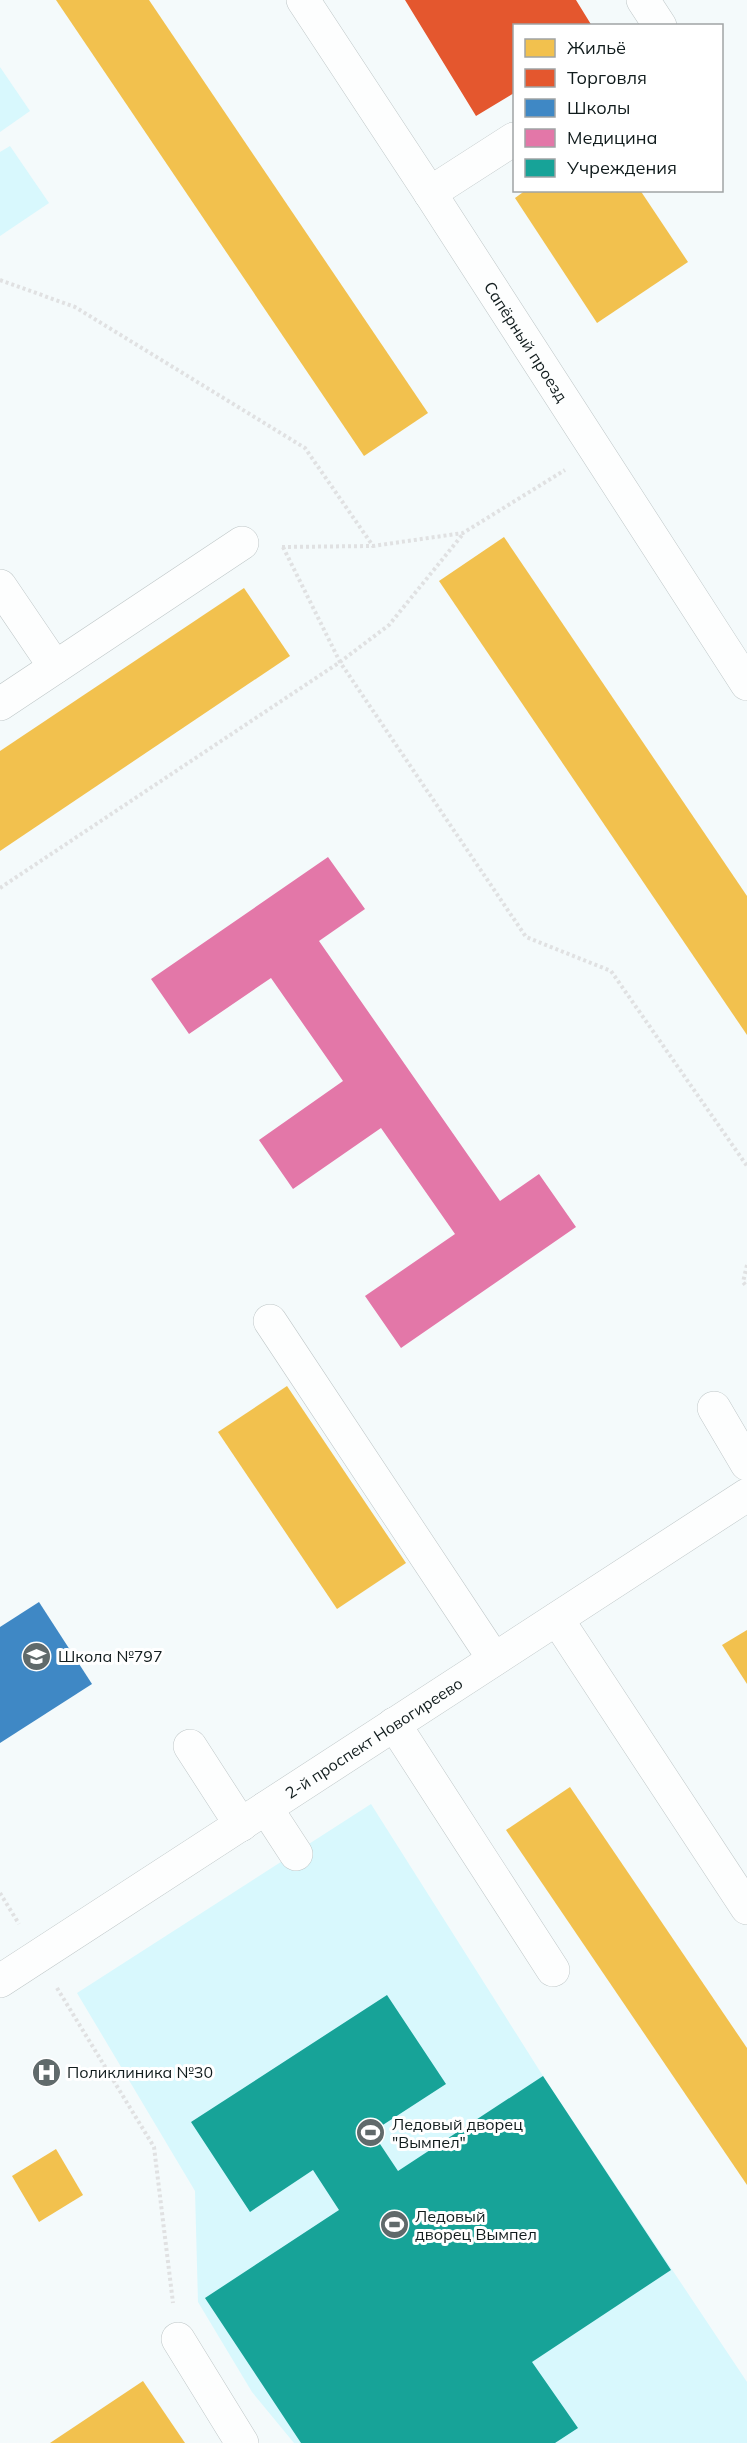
<svg xmlns="http://www.w3.org/2000/svg" width="747" height="2443" font-family="Mulish,sans-serif">
<rect width="100%" height="100%" fill="#f4fafb"/>
<!-- green -->
<g fill="#d8f8fd">
<polygon points="0,67 30,111 0,132"/>
<polygon points="10,146 49,203 0,236 0,152"/>
<polygon points="371,1804 543,2076 747,2382 747,2443 294,2443 252,2392 198,2302 195,2191 77,1993"/>
</g>
<!-- homes -->
<g fill="#f2c14e">
<polygon points="56,0 149,0 428,413 364,456"/>
<polygon points="526,190 640,190 688,262 597,323 515,198"/>
<polygon points="504,537 747,896 747,1035 439,581"/>
<polygon points="244,588 290,656 0,851 0,751"/>
<polygon points="287,1386 406,1563 337,1609 218,1432"/>
<polygon points="747,1630 747,1684 722,1645"/>
<polygon points="570,1787 747,2048 747,2185 506,1830"/>
<polygon points="56,2149 83,2195 39,2222 12,2176"/>
<polygon points="143,2381 185,2443 50,2443"/>
</g>
<!-- shops -->
<polygon fill="#e4572e" points="405,0 576,0 592,26 514,26 514,93 476,116"/>
<!-- schools -->
<polygon fill="#3f88c5" points="39,1602 92,1684 0,1743 0,1627"/>
<!-- health -->
<polygon fill="#e377a8" points="328,857 365,909 319,941 500,1201 539,1174 576,1227 401,1348 365,1296 455,1234 381,1128 293,1189 259,1140 343,1081 271,978 189,1034 151,979"/>
<!-- public -->
<polygon fill="#17a398" points="387,1995 446,2084 372,2132 398,2171 543,2076 671,2270 532,2362 578,2428 555,2443 301,2443 205,2298 339,2210 313,2170 250,2212 191,2122"/>
<g fill="none" stroke-linecap="round" stroke-linejoin="round">
<defs>
<g id="minor">
<path id="s1" d="M 303,0 L 430,193 L 747,684"/>
<polyline points="643,0 660,26"/>
<polyline points="430,193 514,139"/>
<polyline points="0,586 55,667"/>
<polyline points="0,704 242,543"/>
<polyline points="270,1321 494,1659"/>
<polyline points="714,1408 747,1464"/>
<polyline points="557,1619 747,1908"/>
<polyline points="394,1724 553,1970"/>
<polyline points="190,1746 241,1825"/>
<polyline points="266,1808 296,1854"/>
<path id="s2" d="M 0,1981 L 747,1495"/>
<polyline points="178,2339 242,2443"/>
</g>
</defs>
<!-- minor casing -->
<use href="#minor" stroke="#bfc7c8" stroke-width="34"/>
<!-- path -->
<g stroke="#e0e1e2" stroke-width="4" stroke-dasharray="3 3" stroke-linecap="butt">
<polyline points="0,280 75,307 305,448 373,546 463,533 565,470"/>
<polyline points="282,547 373,546"/>
<polyline points="283,547 340,662 526,937 611,971 747,1166"/>
<polyline points="0,888 340,662 389,625 463,534"/>
<polyline points="747,1265 743,1282 747,1287"/>
<polyline points="0,1893 19,1924"/>
<polyline points="57,1988 154,2147 173,2303"/>
</g>
<!-- minor -->
<use href="#minor" stroke="#fdfefe" stroke-width="33"/>
</g>
<!-- icons -->
<defs>
<symbol id="school-disc" viewBox="-11 -11 22 22"><circle r="9.5" fill="#606a6b" stroke="#fff"/><path d="M0-5L7-2L0 1L-7-2ZM-4 1L0 2.5L4 1V4Q0 6-4 4Z" fill="#fff"/></symbol>
<symbol id="hospital-disc" viewBox="-11 -11 22 22"><circle r="9.5" fill="#606a6b" stroke="#fff"/><path d="M-5-5h3v3.5h4V-5h3V5h-3V1.5h-4V5h-3Z" fill="#fff"/></symbol>
<symbol id="stadium-disc" viewBox="-11 -11 22 22"><circle r="9.5" fill="#606a6b" stroke="#fff"/><path d="M0-5a6.5 5 0 1 0 0 10a6.5 5 0 1 0 0-10ZM-3.5-1.8h7v3.6h-7Z" fill="#fff"/></symbol>
</defs>
<g fill-rule="evenodd">
<use href="#school-disc" x="20" y="1640" width="33" height="33"/>
<use href="#hospital-disc" x="30" y="2056" width="33" height="33"/>
<use href="#stadium-disc" x="354" y="2116" width="33" height="33"/>
<use href="#stadium-disc" x="378" y="2208" width="33" height="33"/>
</g>
<g text-anchor="middle" dominant-baseline="central" stroke-width="6" stroke-linejoin="round" paint-order="stroke">
<!-- street labels -->
<g font-size="16" fill="#111c1d" stroke="#fff">
<text stroke="none"><textPath href="#s1" startOffset="408">Сапёрный проезд</textPath></text>
<text stroke="none"><textPath href="#s2" startOffset="446">2-й проспект Новогиреево</textPath></text>
</g>
<!-- poi labels -->
<g font-size="16" fill="#111c1d" stroke="#fff" text-anchor="start">
<text x="58" y="1656">Школа №797</text>
<text x="67" y="2072">Поликлиника №30</text>
<text x="392" y="2124">Ледовый дворец<tspan x="392" dy="18">"Вымпел"</tspan></text>
<text x="415" y="2216">Ледовый<tspan x="415" dy="18">дворец Вымпел</tspan></text>
</g>
</g>
<!-- legend -->
<rect x="513" y="24" width="210" height="168" fill="#ffffff" stroke="#a0a4a5" stroke-width="1.5"/>
<rect x="525" y="39" width="30" height="18" fill="#f2c14e" stroke="#a0a4a5" stroke-width="1.5"/>
<text x="567" y="54" font-size="18" fill="#111c1d">Жильё</text>
<rect x="525" y="69" width="30" height="18" fill="#e4572e" stroke="#a0a4a5" stroke-width="1.5"/>
<text x="567" y="84" font-size="18" fill="#111c1d">Торговля</text>
<rect x="525" y="99" width="30" height="18" fill="#3f88c5" stroke="#a0a4a5" stroke-width="1.5"/>
<text x="567" y="114" font-size="18" fill="#111c1d">Школы</text>
<rect x="525" y="129" width="30" height="18" fill="#e377a8" stroke="#a0a4a5" stroke-width="1.5"/>
<text x="567" y="144" font-size="18" fill="#111c1d">Медицина</text>
<rect x="525" y="159" width="30" height="18" fill="#17a398" stroke="#a0a4a5" stroke-width="1.5"/>
<text x="567" y="174" font-size="18" fill="#111c1d">Учреждения</text>
</svg>
